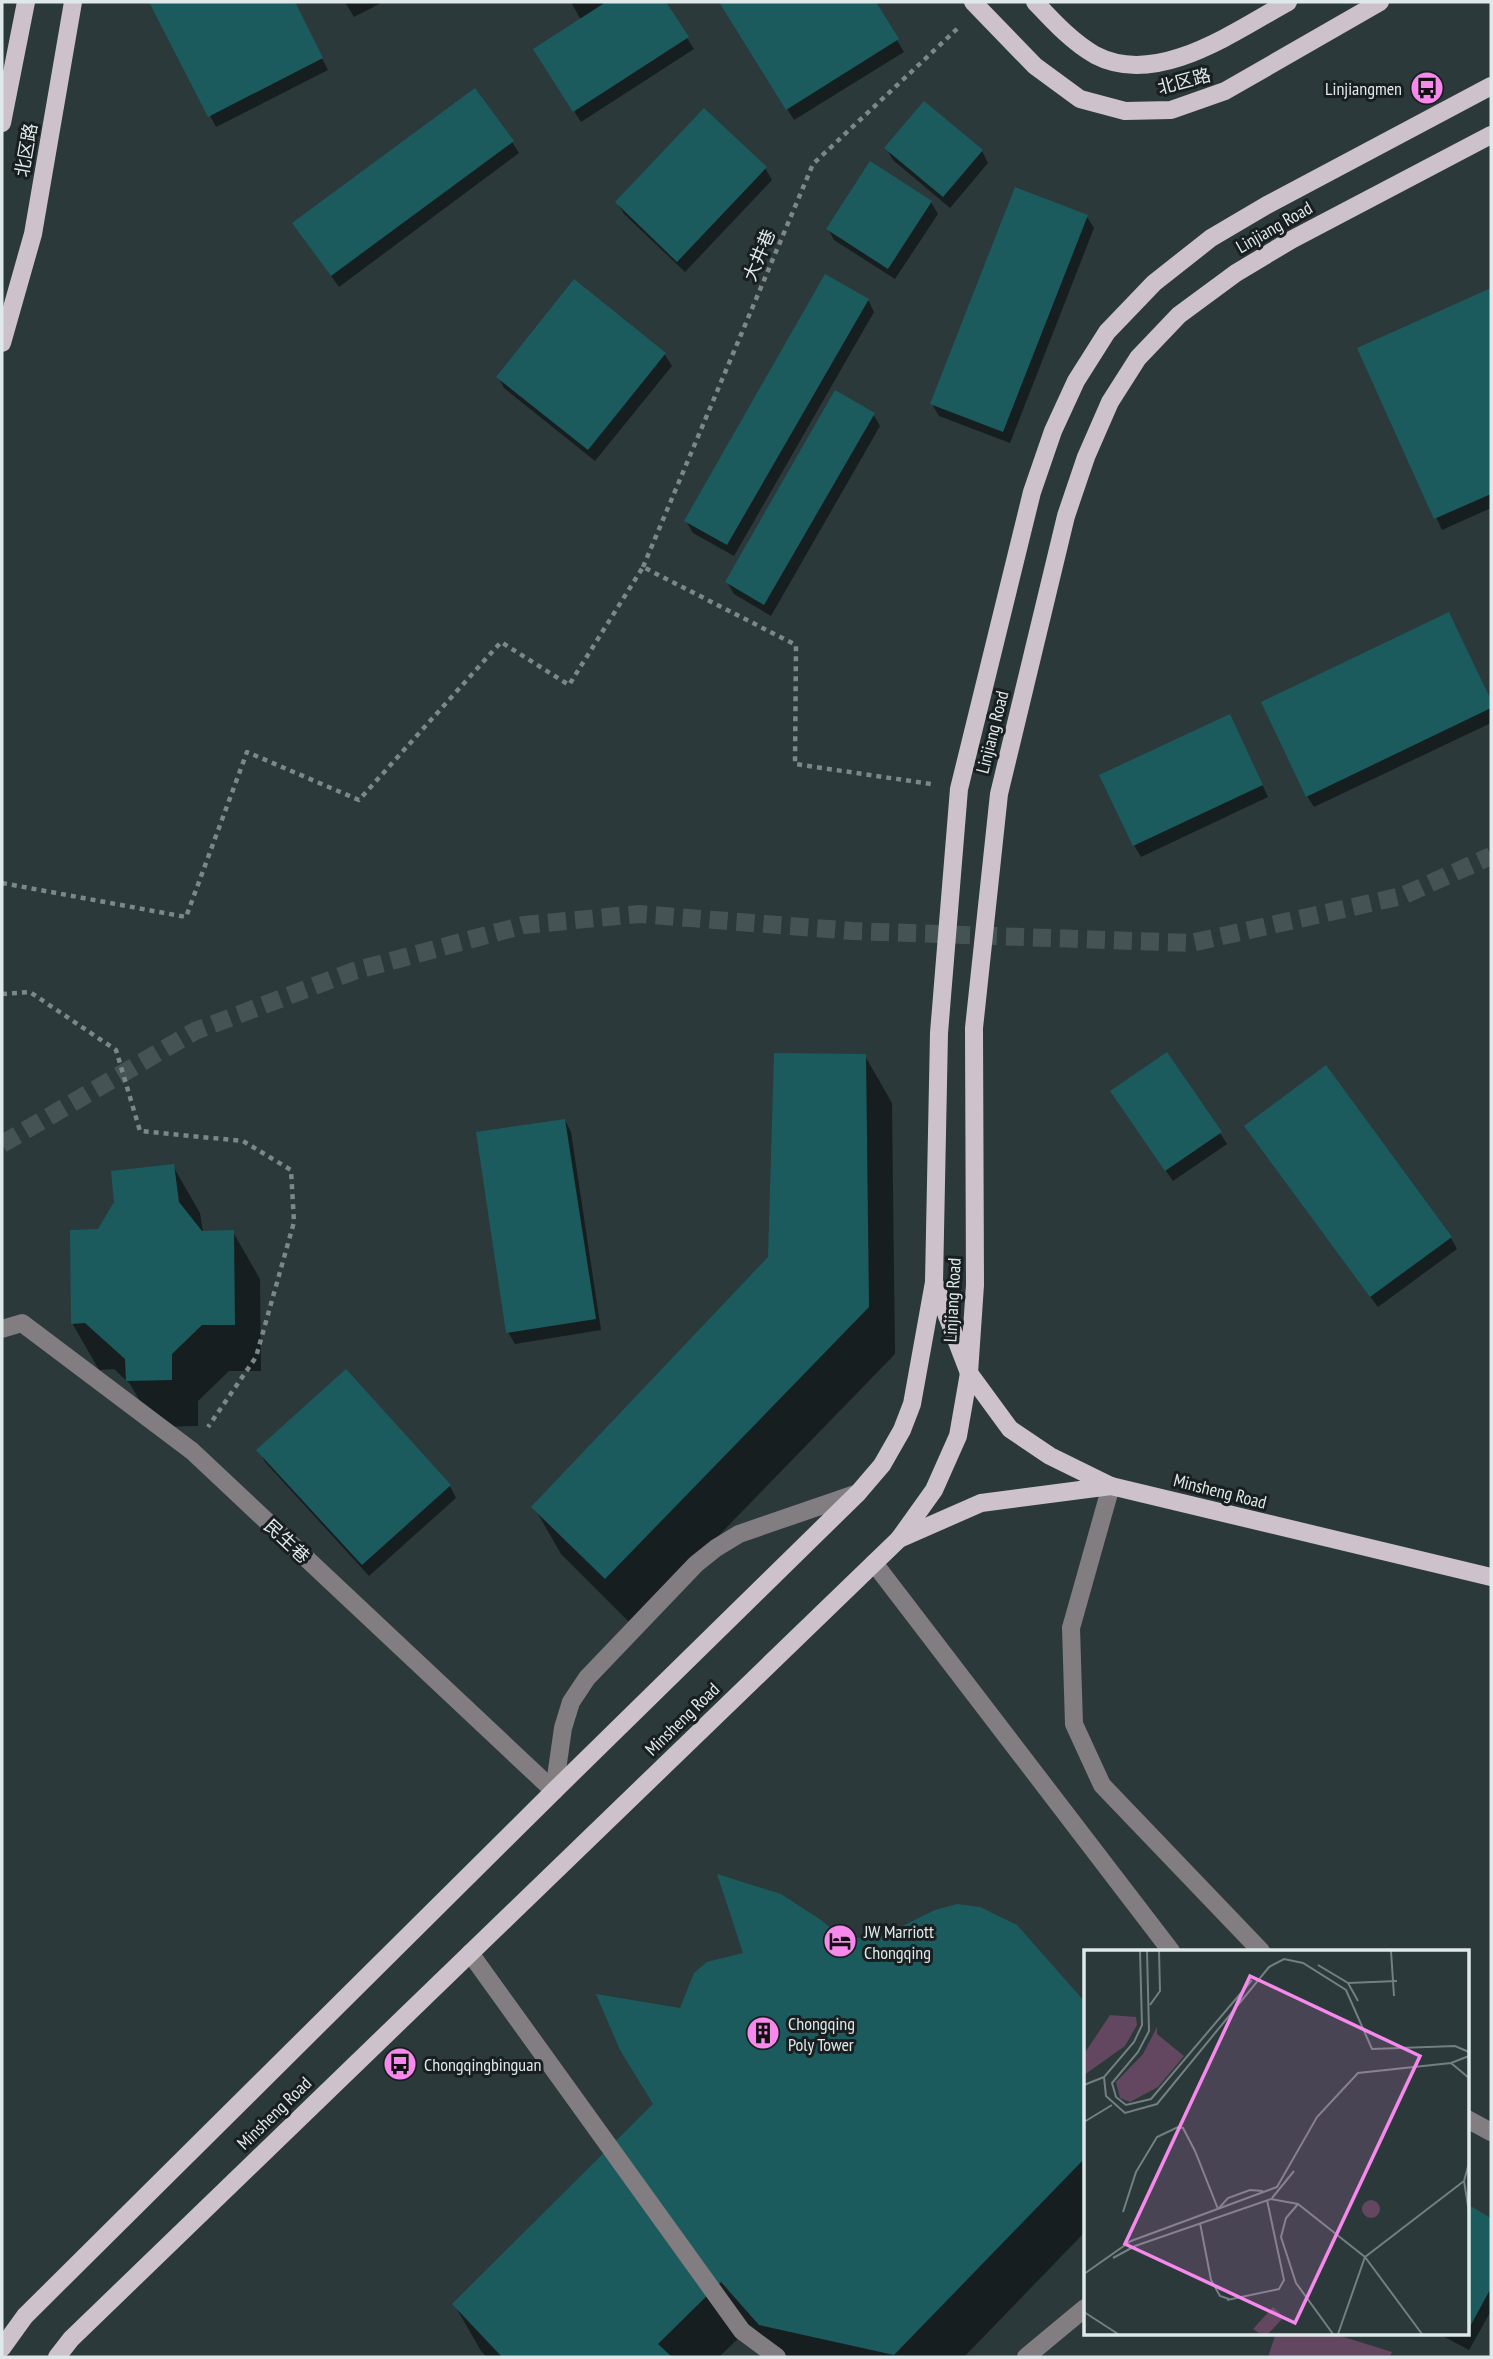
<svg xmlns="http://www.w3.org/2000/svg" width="1493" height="2359" font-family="'PT Sans Narrow','Noto Sans SC',sans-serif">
<rect width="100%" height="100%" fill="#2b393a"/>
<!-- green -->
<polygon fill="#63465f" points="1276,2333 1331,2333 1392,2352 1390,2357 1268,2357"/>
<!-- shadow -->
<g fill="#0007">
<polygon points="151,2 294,2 328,70 216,127"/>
<polygon points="345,2 383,2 354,17"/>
<polygon points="571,2 664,2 694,49 581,122 542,61 581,20"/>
<polygon points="720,2 874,2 904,52 794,120"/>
<polygon points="512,142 519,153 339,287 294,224"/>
<polygon points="886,148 982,151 988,163 950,208 893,160"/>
<polygon points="765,168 772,180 685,272 624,214 617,202"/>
<polygon points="931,202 938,214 895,279 834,240 828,229"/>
<polygon points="1087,217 1094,228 1010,443 939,416 932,404"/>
<polygon points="574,282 665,355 672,366 595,461 504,388 498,377"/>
<polygon points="1491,290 1491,508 1442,530 1359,349"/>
<polygon points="868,300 874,312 734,556 693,533 686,521"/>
<polygon points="873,414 880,426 771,616 734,594 727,582"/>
<polygon points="1455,625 1491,701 1491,723 1314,807 1307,796"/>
<polygon points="1236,728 1268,797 1141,857 1134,845"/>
<polygon points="865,1056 892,1103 895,1354 632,1625 561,1554 534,1507 770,1258"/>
<polygon points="1119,1103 1220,1133 1227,1144 1173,1181"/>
<polygon points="565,1120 571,1132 601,1330 515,1344 508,1332"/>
<polygon points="1253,1138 1451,1238 1457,1249 1378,1307"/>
<polygon points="173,1166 200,1213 203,1232 233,1232 260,1279 261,1371 229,1371 198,1401 198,1426 155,1427 130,1384 114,1369 99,1370 72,1323 99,1231"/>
<polygon points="346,1372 450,1486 456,1498 369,1576 265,1462 259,1450"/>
<polygon points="1016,1926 1085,2004 1085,2232 964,2357 775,2357 749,2328 719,2357 487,2357 481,2351 454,2304 654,2106 682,2010 844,1941 875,1942"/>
<polygon points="1467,2206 1491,2220 1491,2311 1469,2350 1437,2333 1467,2333"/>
</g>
<!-- building -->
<g fill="#1b5b5e">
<polygon points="149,2 295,2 323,58 208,117"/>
<polygon points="606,2 666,2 689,37 573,112 533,49"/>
<polygon points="719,2 876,2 899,39 786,110"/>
<polygon points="475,88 514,141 331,276 292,223"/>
<polygon points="924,101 983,150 943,197 884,148"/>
<polygon points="704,108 767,167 677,262 615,202"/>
<polygon points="870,161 932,201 888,269 826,229"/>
<polygon points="1015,187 1088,215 1003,432 930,404"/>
<polygon points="825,274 869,299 727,545 684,521"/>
<polygon points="574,279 666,353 588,450 496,377"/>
<polygon points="1491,288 1491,494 1434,519 1357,348"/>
<polygon points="835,390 875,413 764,605 725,582"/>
<polygon points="1449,612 1491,700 1491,708 1306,797 1261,702"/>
<polygon points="1230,714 1263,785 1133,846 1099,775"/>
<polygon points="1167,1052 1222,1132 1165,1171 1110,1091"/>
<polygon points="774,1053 866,1054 869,1307 605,1579 531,1507 768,1257"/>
<polygon points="1326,1065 1452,1237 1370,1297 1244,1126"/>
<polygon points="565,1119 596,1319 506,1333 476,1132"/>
<polygon points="174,1164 179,1202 202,1231 234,1230 235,1325 202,1325 172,1354 172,1380 126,1381 125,1359 85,1323 71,1324 70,1230 98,1229 114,1202 111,1171"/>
<polygon points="346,1369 451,1485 362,1565 256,1450"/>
<polygon points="717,1874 781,1894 821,1920 839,1935 874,1940 935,1910 957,1904 980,1907 1017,1925 1085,2002 1085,2158 894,2355 759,2325 721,2282 658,2344 672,2357 502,2357 452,2304 653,2104 620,2050 596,1994 680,2008 694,1973 707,1962 743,1953"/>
<polygon points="1467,2204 1491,2218 1491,2288 1467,2332"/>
</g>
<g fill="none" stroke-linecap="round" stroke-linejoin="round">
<!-- major-tunnel -->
<polyline stroke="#465354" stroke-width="18" stroke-dasharray="18 9" stroke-linecap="butt" points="2,1144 195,1031 354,971 524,925 639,914 853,931 1191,943 1402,896 1491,856"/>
<!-- path -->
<g stroke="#7b8788" stroke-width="4.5" stroke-dasharray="5 5" stroke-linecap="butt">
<polyline points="643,567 813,164 958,28"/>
<polyline points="2,883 186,917 247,752 359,800 501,642 569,685 643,567 796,645 795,764 931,784"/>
<polyline points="2,994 30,992 116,1050 140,1131 243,1141 291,1170 294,1222 256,1357 208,1427"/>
</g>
<!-- minor -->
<g stroke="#827d81" stroke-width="18">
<polyline points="2,1329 22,1323 192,1451 554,1791"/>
<polyline points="1111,1486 1071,1628 1074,1724 1102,1785 1261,1951"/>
<polyline points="874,1563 1171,1951"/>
<polyline points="554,1791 563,1728 571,1702 587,1678 696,1564 716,1548 739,1534 858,1493"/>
<polyline points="470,1953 742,2331 777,2357"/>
<polyline points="1467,2119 1491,2132"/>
<polyline points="1026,2357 1085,2308"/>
</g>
<!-- major -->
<g stroke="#cdc2cb" stroke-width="18">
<polyline points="973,2 1035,66 1080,99 1125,111 1171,110 1225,91 1380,2"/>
<path d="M 1035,2 C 1053,21 1072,42 1095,55 C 1157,88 1235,31 1288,2"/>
<polyline points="2,123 26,2"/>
<polyline points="2,343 33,234 73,2"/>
<polyline points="934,1282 969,1373 1010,1429 1050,1456 1111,1486"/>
<polyline points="899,1539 934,1490 958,1436 969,1373 975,1285 974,1028 999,794 1066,516 1086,457 1110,402 1138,358 1179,315 1236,273 1291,240 1491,135"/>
<polyline points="2,2348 25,2316 554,1791 858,1493 882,1465 902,1430 912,1404 934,1282 939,1033 959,789 1032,492 1053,431 1076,381 1107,332 1154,283 1211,238 1267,205 1491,86"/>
<polyline points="57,2357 71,2339 899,1539 981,1503 1111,1486 1491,1577"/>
</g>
</g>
<!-- icons -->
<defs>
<symbol id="bus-disc" viewBox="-11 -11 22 22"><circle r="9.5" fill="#f788ec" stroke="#191f20"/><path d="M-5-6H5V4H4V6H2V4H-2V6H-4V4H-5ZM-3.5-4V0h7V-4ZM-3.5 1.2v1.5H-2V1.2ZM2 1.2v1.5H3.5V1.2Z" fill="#111"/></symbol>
<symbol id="hotel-disc" viewBox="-11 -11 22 22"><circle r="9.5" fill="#f788ec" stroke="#191f20"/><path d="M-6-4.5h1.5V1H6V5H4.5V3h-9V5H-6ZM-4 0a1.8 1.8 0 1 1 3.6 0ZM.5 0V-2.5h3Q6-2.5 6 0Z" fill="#111"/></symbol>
<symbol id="building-disc" viewBox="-11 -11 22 22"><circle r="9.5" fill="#f788ec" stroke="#191f20"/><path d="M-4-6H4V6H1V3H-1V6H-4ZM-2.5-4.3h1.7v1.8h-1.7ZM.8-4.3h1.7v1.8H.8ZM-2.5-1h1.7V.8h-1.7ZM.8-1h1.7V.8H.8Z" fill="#111"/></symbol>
</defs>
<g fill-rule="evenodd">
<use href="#bus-disc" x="1408" y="69" width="38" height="38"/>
<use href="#hotel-disc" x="821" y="1922" width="38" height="38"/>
<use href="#building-disc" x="744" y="2014" width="38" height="38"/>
<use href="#bus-disc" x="381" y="2045" width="38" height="38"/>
</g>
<g text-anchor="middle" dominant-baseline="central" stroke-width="6" stroke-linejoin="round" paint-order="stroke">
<!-- street labels -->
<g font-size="18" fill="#e0e9e9" stroke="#191f20">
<text transform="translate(1184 81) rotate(-15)">北区路</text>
<text transform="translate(26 150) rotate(-80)">北区路</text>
<text transform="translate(1274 227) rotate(-30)">Linjiang Road</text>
<text transform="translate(759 255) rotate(-67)">大井巷</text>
<text transform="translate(992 732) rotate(-76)">Linjiang Road</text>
<text transform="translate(952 1300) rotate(-87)">Linjiang Road</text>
<text transform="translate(1220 1491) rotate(14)">Minsheng Road</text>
<text transform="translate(287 1541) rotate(43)">民生巷</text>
<text transform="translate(682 1719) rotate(-44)">Minsheng Road</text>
<text transform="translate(274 2113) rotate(-44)">Minsheng Road</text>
</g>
<!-- poi labels -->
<g font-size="18" fill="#e0e9e9" stroke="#191f20" text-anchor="start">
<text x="1402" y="88" text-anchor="end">Linjiangmen</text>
<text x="864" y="1931">JW Marriott<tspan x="864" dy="21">Chongqing</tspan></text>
<text x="788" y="2023">Chongqing<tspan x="788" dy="21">Poly Tower</tspan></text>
<text x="424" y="2064">Chongqingbinguan</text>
</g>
</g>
<!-- overview -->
<g transform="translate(1084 1950)">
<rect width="385" height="385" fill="#2b393a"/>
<path d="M 26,65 L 52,67 L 53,75 L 41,96 L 0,125 L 0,104 ZM 73,77 L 73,84 L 100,106 L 74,137 L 46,152 L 36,148 L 32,132 L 59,104 ZM278 259a9 9 0 1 1 18 0a9 9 0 1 1-18 0ZM 189,357 L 200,367 L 184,384 L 176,384 L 169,379 Z" fill="#63465f"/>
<path fill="none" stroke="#737f80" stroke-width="2" d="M 56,1 L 58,75 L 50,92 L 20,127 L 22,146 L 41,163 L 73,154 L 185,17 L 200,9 L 219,13 L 262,40 L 288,99 L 371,96 L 385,102M 63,1 L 65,81 L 54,102 L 28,133 L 32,147 L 42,155 L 67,149 L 168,30M 307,1 L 310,46M 234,15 L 264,33 L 274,51M 264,33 L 313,31M 66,55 L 76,41 L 75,1M 367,113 L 385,128M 0,135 L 20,127M 0,172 L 28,155M 385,213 L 380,231 L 385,262M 188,248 L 210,221M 214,254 L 202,268 L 197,287 L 212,333 L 249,384M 135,258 L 144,248 L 166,240 L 179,241M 39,262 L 52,222 L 73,187 L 94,177 L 99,178 L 111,201 L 134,259M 116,273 L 127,330 L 136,346 L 145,349M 281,307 L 338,384M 29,308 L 51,296 L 187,249 L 214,254 L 281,307 L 380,231M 0,324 L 47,291 L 193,237 L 233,167 L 274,123 L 367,113 L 385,106M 143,350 L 195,339 L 200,330 L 183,250M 0,362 L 34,384M 254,384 L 281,307"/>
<path fill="#f788ec" fill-opacity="0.15" stroke="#f788ec" stroke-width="3.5" d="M 166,26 L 336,106 L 211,373 L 41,294 Z"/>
<rect width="385" height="385" fill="none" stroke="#e0e9e9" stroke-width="3.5"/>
</g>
<!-- border -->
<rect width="1493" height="2359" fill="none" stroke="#e0e9e9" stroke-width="7"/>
</svg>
